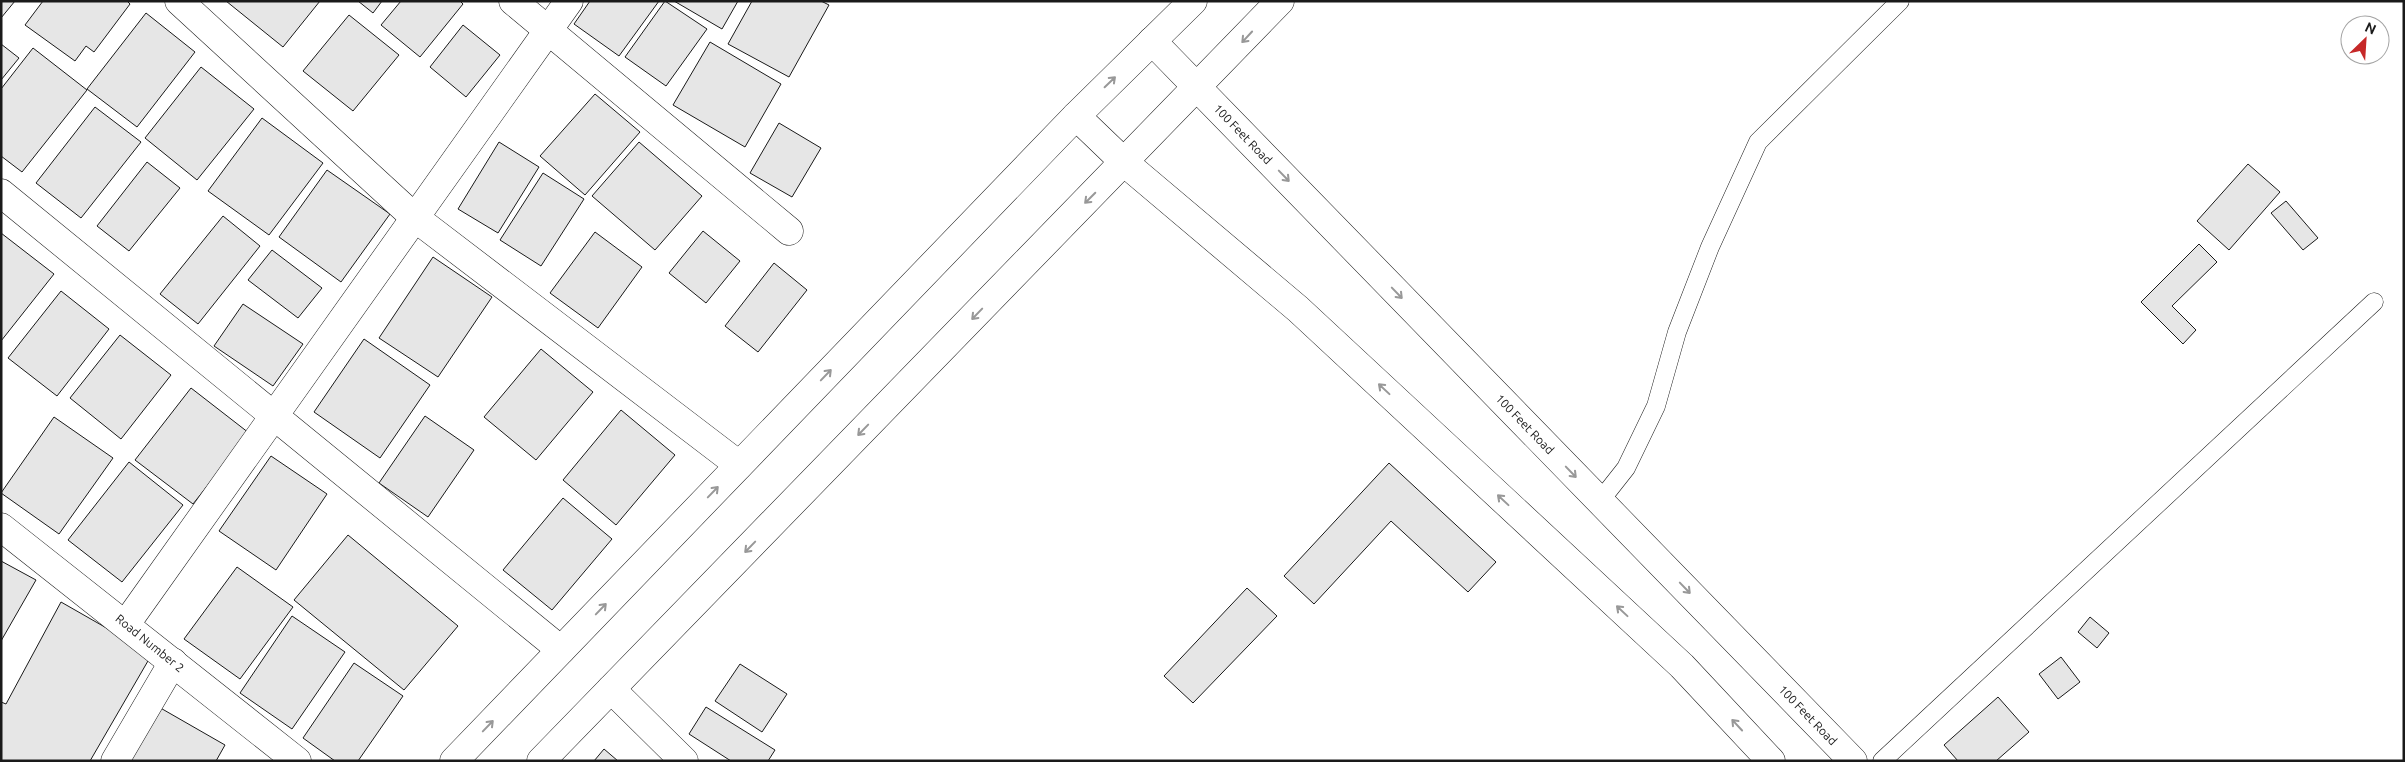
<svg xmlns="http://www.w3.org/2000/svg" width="2405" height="762" font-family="Ubuntu,sans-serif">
<rect width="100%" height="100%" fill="#fff"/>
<!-- building -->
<g fill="#e6e6e6" stroke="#1a1a1a">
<polygon points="1,1 15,1 1,18"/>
<polygon points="43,1 127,1 130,4 94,52 86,46 75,61 25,25"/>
<polygon points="226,1 320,1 283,47"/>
<polygon points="358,1 382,1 373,13"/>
<polygon points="401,1 460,1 463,4 420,57 381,25"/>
<polygon points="590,1 659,1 619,56 574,24"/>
<polygon points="665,1 707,29 666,86 625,57"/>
<polygon points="674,1 738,1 722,29"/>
<polygon points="752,1 821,1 829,5 789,77 728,44"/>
<polygon points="146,13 195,52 137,127 87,89"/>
<polygon points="349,15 399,55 353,111 303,71"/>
<polygon points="463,25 500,55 466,97 430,67"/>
<polygon points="710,42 781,84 745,147 673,105"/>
<polygon points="1,44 19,58 1,80"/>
<polygon points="33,48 87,90 22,172 1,156 1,89"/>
<polygon points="201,67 254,109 197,180 145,138"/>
<polygon points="595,94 640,132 585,195 540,156"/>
<polygon points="95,107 141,142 81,218 36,183"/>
<polygon points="262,118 323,163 269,235 208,191"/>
<polygon points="779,123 821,148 792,197 750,173"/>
<polygon points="499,142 539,167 498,233 458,209"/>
<polygon points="639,142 702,196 655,250 592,196"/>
<polygon points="147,162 180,188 129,251 97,226"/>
<polygon points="2248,164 2280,192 2229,250 2197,221"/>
<polygon points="327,170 390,214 341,282 279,237"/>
<polygon points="543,173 584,199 541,266 500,240"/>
<polygon points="2286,201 2318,238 2303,250 2271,213"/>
<polygon points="223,216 260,246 198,324 160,294"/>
<polygon points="703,231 740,261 706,303 669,273"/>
<polygon points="595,232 642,267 598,328 550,293"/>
<polygon points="1,233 54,274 1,341"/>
<polygon points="2199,244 2217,262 2172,306 2196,330 2183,344 2141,302"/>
<polygon points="272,250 322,288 298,318 248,280"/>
<polygon points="433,257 492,297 438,377 379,338"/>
<polygon points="774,263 807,290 758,352 725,326"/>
<polygon points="61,291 109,329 57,396 8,358"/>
<polygon points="243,304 303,344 273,386 214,346"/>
<polygon points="120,335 171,375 121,439 70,398"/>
<polygon points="364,339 430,385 380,458 314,412"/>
<polygon points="541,349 593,392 536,460 484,417"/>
<polygon points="191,388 249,433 193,504 135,460"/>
<polygon points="621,410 675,455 616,525 563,480"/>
<polygon points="425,416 474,450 428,517 379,483"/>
<polygon points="54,417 113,458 59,534 1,493"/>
<polygon points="271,456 327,494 276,570 219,531"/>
<polygon points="129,462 183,505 122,582 68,540"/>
<polygon points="1389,463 1496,562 1468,592 1391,521 1314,604 1284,576"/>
<polygon points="563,498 612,539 552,610 503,570"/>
<polygon points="348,535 458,626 404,690 294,600"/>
<polygon points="1,561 36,580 1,641"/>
<polygon points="237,567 293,607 240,679 184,639"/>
<polygon points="1247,588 1277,616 1193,703 1164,676"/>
<polygon points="61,602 152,654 90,761 1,761 1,702 6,704"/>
<polygon points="292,616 345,652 292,729 240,693"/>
<polygon points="2090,617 2109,633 2097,648 2078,632"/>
<polygon points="2061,657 2080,682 2058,699 2039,674"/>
<polygon points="354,663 403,696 358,761 335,761 303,738"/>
<polygon points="740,664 787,694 762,732 715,701"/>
<polygon points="1998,697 2029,732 1996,761 1958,761 1944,745"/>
<polygon points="157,706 225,745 216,761 126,761"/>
<polygon points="706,707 775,750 768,761 731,761 689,734"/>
<polygon points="604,749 618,761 594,761"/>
</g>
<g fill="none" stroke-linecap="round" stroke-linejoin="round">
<defs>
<g id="service">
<polyline points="1600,501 1626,468 1656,406 1677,332 1710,247 1758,142 1900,1"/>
<polyline points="1882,761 2374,302"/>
</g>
<g id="minor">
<polyline points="179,1 414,217 739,465"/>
<polyline points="513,1 789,231"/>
<polyline points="1,193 561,650"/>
<polyline points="1,527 297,761"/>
<polyline points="126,624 569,1"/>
<polyline points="611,689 684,761"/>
<polyline points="115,761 173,662"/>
</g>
<g id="secondary">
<polyline points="1152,41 1853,761"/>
<polyline points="1076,116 1125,163 1298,309 1682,666 1771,761"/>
<polyline points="454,761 1076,116 1193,1"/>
<polyline points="541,761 1280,1"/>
</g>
</defs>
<!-- service casing -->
<use href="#service" stroke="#1a1a1a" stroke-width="19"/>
<!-- minor casing -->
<use href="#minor" stroke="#1a1a1a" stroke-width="29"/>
<!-- secondary casing -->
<use href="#secondary" stroke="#1a1a1a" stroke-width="29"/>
<!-- service -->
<use href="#service" stroke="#fff" stroke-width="18"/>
<!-- minor -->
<use href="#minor" stroke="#fff" stroke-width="28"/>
<!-- secondary -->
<use href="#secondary" stroke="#fff" stroke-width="28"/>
</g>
<!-- one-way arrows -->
<defs><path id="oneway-shaft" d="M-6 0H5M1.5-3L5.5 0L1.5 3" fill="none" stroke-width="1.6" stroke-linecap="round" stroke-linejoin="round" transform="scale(1.25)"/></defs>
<g stroke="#989898">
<use href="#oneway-shaft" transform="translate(1247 37) rotate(133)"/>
<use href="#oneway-shaft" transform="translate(1110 82) rotate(-44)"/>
<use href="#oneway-shaft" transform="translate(1284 176) rotate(46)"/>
<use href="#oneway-shaft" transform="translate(1090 198) rotate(135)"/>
<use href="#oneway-shaft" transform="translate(1397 293) rotate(46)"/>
<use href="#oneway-shaft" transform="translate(977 314) rotate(134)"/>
<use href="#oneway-shaft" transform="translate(826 375) rotate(-46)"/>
<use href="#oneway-shaft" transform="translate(1384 389) rotate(-137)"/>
<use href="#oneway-shaft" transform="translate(863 430) rotate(134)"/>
<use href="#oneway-shaft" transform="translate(1571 472) rotate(46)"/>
<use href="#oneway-shaft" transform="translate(713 492) rotate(-46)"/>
<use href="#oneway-shaft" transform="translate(1503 500) rotate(-137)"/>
<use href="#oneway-shaft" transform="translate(750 547) rotate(134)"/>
<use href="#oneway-shaft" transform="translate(1685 588) rotate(46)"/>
<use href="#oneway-shaft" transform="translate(601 609) rotate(-46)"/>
<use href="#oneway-shaft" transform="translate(1622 611) rotate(-137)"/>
<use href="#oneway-shaft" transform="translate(1737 725) rotate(-133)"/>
<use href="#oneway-shaft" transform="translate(488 726) rotate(-46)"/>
</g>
<g text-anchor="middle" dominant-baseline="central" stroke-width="4" stroke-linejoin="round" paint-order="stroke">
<!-- street labels -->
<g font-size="12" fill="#1a1a1a" stroke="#fff">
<text transform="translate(1243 134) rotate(46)">100 Feet Road</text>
<text transform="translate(1525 424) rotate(46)">100 Feet Road</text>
<text transform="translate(150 643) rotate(39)">Road Number 2</text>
<text transform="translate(1808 715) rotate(46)">100 Feet Road</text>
</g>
</g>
<!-- border -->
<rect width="2405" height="762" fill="none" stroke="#1a1a1a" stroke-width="5"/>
<!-- north arrow -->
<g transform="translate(2365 40) rotate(25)"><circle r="24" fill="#ffffff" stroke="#a3a3a3"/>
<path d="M0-4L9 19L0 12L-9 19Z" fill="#c62828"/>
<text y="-8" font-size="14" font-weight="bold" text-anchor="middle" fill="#1a1a1a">N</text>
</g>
</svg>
